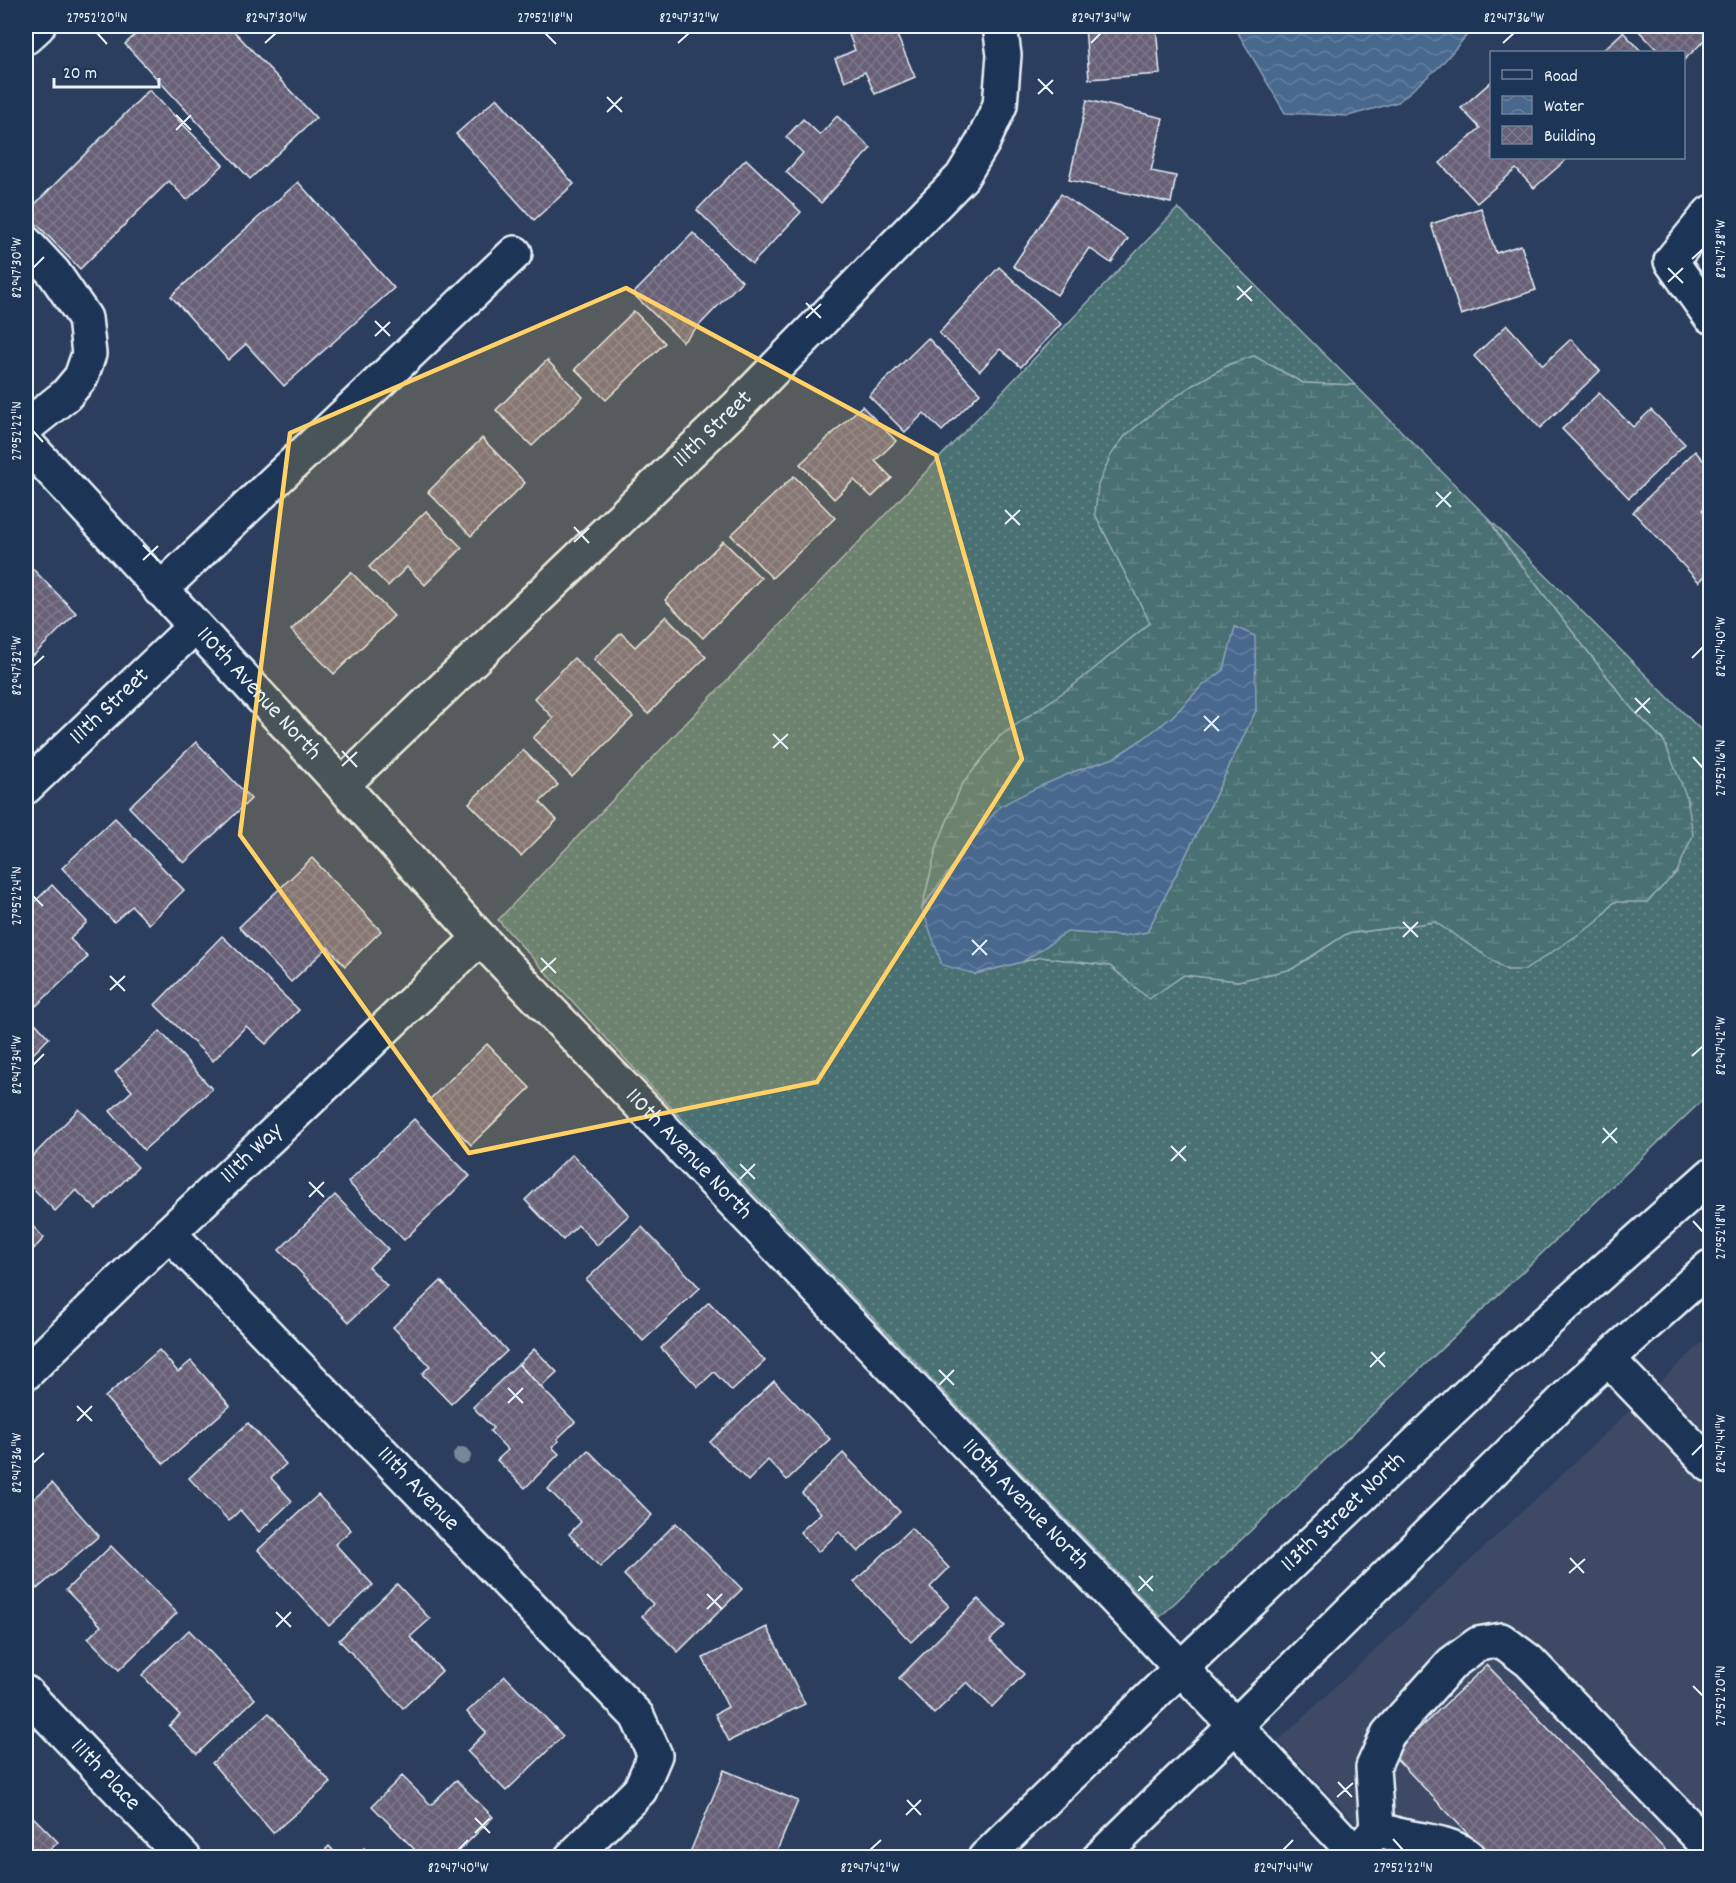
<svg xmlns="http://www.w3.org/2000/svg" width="1736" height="1883" font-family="Dekko,sans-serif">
<defs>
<pattern id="grass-dots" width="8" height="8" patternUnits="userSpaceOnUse" patternTransform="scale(1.5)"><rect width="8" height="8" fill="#4a7072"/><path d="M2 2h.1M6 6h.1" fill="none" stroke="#648587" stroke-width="1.8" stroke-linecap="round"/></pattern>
<pattern id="wetland-marsh" width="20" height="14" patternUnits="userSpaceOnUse" patternTransform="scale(1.5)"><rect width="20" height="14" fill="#4a7072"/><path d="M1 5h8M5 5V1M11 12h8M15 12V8" fill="none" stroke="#648587"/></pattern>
<pattern id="water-waves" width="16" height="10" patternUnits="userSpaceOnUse" patternTransform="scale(1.5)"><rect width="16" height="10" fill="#49688e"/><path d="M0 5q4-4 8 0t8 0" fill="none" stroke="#637e9f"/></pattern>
<pattern id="building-cross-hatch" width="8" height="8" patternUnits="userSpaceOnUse" patternTransform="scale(1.5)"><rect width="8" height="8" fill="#676177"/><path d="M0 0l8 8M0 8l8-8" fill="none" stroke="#7d788b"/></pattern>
</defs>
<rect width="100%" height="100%" fill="#2c3e5d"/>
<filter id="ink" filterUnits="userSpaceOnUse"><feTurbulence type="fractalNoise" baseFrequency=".0167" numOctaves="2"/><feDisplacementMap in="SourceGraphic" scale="12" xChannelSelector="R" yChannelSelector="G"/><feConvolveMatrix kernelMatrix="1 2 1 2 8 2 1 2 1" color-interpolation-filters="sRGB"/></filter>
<g filter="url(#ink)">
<!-- built -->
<polygon fill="#3e4865" points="1710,1335 1710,1857 1388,1857 1278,1741"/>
<!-- grass -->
<polygon fill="url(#grass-dots)" stroke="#99b0b5" stroke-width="1.5" points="1178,208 1355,385 1303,383 1254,356 1230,364 1193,385 1158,409 1125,436 1095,514 1150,623 1078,682 975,974 1041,957 1110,966 1149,998 1184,975 1238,981 1292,969 1346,934 1435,922 1507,970 1597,922 1614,902 1664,741 1632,709 1501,539 1489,519 1710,739 1710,1093 1160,1617 638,1073 498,920"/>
<!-- wetland -->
<polygon fill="url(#wetland-marsh)" stroke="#99b0b5" stroke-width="1.5" points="1254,356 1303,383 1355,385 1489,519 1501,539 1632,709 1664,741 1687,798 1693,835 1677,872 1647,902 1614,902 1597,922 1525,970 1507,970 1435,922 1346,934 1292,969 1238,981 1184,975 1149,999 1110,966 1041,957 1022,962 1067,932 1123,936 1147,932 1202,823 1256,710 1235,628 1224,670 1200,688 1173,716 1143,739 1114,758 1073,772 974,838 922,908 937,846 961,786 1000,736 1078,682 1150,623 1095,514 1098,485 1111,455 1125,436 1158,409 1193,385 1230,364"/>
<!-- water -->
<g fill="url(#water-waves)" stroke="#899fb8" stroke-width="1.5">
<polygon points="1234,26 1475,26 1440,66 1398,102 1348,116 1285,113"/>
<polygon points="1235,627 1255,636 1256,710 1202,823 1147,932 1123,936 1067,932 1022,962 975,974 942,965 922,908 974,838 1000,806 1036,788 1073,772 1114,758 1143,739 1173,716 1200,688 1224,670"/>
</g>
<!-- building -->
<g fill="url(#building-cross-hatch)" stroke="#e8f1f8" stroke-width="1.5">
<polygon points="145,26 229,26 316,118 250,179 125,44"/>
<polygon points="850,26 893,26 915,77 875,94 865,72 845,81 835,59 855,50 846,27"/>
<polygon points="1085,26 1156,26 1160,74 1089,79"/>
<polygon points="1643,26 1710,26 1710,35 1684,60 1684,52 1659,52 1638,30"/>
<polygon points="1623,32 1642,52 1601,52"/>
<polygon points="1492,81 1492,158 1568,158 1534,188 1516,169 1477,203 1440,163 1480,128 1461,108"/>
<polygon points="149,90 223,165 187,200 169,181 80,269 26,213"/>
<polygon points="497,98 574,184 534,220 456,134"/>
<polygon points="1087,100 1163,118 1151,171 1176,176 1171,203 1069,180"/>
<polygon points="837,116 871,148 821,203 786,172 803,153 786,137 803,119 820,135"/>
<polygon points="746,159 801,212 752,264 697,210"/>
<polygon points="298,182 394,288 284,386 246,344 228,360 171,296"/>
<polygon points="1061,194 1128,239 1111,263 1089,248 1057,295 1013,266"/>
<polygon points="1481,208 1496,253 1521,245 1536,290 1461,315 1431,224"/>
<polygon points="693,233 742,281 683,342 633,294"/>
<polygon points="999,267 1061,324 1021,367 1000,349 980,371 939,333"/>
<polygon points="634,311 665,343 606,400 575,369"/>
<polygon points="1507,325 1543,365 1571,339 1600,371 1540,428 1474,356"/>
<polygon points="928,338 980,393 942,431 924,413 905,432 869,396"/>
<polygon points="547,360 583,397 532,446 496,410"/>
<polygon points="1599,393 1633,427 1651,410 1685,444 1629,498 1562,429"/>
<polygon points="862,406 896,441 875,461 892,478 872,497 854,480 834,499 800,464"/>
<polygon points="482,438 525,483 471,536 428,492"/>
<polygon points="1695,451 1710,468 1710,501 1702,510 1710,519 1710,571 1699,582 1633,512"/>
<polygon points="794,476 835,518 772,578 731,535"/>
<polygon points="426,511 462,548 425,585 407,567 388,586 369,567"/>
<polygon points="723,541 761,578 703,638 665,600"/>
<polygon points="26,562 76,613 33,656 26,649"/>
<polygon points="351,572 394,616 334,674 291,630"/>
<polygon points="666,616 706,657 648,714 594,659 621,633 635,647"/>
<polygon points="574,658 633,717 572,777 533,738 553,718 534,698"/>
<polygon points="196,742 251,799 184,863 129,807"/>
<polygon points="523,750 558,785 540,802 557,820 521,856 469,803"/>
<polygon points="115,818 184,890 149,924 132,906 114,922 62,868"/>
<polygon points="312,858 381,931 345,966 328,947 291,982 239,927"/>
<polygon points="52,885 87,922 70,939 88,957 36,1006 26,995 26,910"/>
<polygon points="222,936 299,1010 266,1044 246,1026 213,1061 155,1005"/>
<polygon points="26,1013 49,1038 26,1061"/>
<polygon points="160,1031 212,1089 144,1150 110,1111 132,1091 115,1072"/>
<polygon points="487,1044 530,1088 471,1145 428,1101"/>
<polygon points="79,1109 138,1167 96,1209 76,1190 55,1211 26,1181 26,1163"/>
<polygon points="414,1119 470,1176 404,1240 348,1182"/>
<polygon points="572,1154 629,1215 597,1245 578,1225 563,1240 525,1200"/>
<polygon points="335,1195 388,1249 369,1267 387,1286 349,1322 279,1250"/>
<polygon points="26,1219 44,1238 26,1257"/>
<polygon points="642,1227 700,1288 643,1341 586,1280"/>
<polygon points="441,1281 507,1351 451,1404 422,1374 430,1366 393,1327"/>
<polygon points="709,1302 765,1361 732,1391 714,1372 698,1387 661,1348"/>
<polygon points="534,1349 557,1372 541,1387 519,1364"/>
<polygon points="159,1350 178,1372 191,1361 230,1406 164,1464 105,1397"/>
<polygon points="518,1364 575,1422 557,1439 559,1441 552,1447 559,1454 525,1488 497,1460 508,1450 490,1431 493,1428 473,1407"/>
<polygon points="774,1381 830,1439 787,1480 768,1460 748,1481 710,1442"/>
<polygon points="248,1423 286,1464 271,1478 292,1501 259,1532 240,1510 229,1521 189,1478"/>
<polygon points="588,1450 652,1515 600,1567 569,1534 581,1522 548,1489"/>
<polygon points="843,1453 900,1512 858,1552 839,1532 818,1552 800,1532 821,1513 802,1493"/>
<polygon points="52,1483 99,1536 37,1589 26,1576 26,1494 31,1501"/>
<polygon points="318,1495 351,1530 335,1544 373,1585 329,1626 258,1550"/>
<polygon points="676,1523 742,1589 678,1652 642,1616 653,1604 624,1575"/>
<polygon points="911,1528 949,1568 930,1587 949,1606 911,1642 854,1582"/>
<polygon points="111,1546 177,1613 119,1670 88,1638 101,1626 66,1590"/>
<polygon points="397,1584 430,1619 410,1637 442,1671 403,1708 339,1640"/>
<polygon points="978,1599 1005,1626 990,1640 1024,1674 992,1707 967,1682 934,1714 899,1678"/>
<polygon points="767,1627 805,1704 729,1741 715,1714 728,1707 703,1658"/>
<polygon points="189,1630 255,1699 197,1754 169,1726 180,1715 142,1675"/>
<polygon points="1487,1665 1673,1858 1491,1858 1392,1754"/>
<polygon points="505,1676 563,1736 506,1791 467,1751 486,1732 467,1712"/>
<polygon points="269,1713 331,1783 273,1833 212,1763"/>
<polygon points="724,1770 798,1801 774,1858 696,1858 689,1855"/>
<polygon points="402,1776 431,1805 456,1780 493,1817 452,1858 423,1858 372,1806"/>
<polygon points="26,1810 58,1842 42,1858 26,1858"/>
<polygon points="329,1846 340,1858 317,1858"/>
<polygon points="364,1848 374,1858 354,1858"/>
</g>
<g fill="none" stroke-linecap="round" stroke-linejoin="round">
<defs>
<g id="minor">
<polyline points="26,37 38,26"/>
<polyline points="1710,213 1671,261 1710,316"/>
<polyline points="26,243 54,273 85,318 89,354 81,377 66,395 26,427"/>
<path id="s1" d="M 26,443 L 342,785 L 480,938 L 1144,1629 L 1360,1858"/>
<polyline points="160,590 515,253"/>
<path id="s2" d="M 342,785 L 736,408 L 962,177 L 983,142 L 1000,105 L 1004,55 L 1000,26"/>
<path id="s3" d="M 26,787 L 194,627"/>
<path id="s4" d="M 169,1233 L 637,1716 L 655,1755 L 640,1790 L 571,1858"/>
<polyline points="1608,1359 1710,1465"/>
<path id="s5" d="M 26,1373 L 169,1233 L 480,938"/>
<path id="s6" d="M 26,1693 L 184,1858"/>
<polyline points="1377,1829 1373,1767 1388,1734 1452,1663 1478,1644 1501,1640 1529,1661 1710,1848"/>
<path d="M 1363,1846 L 1377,1829 C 1385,1831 1393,1834 1401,1836 C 1421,1840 1455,1843 1470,1858"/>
</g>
<g id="major">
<path id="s7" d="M 985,1858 L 1181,1668 L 1504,1360 L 1710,1176"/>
<polyline points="1099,1858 1236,1725 1581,1383 1710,1267"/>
</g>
</defs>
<!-- minor casing -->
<use href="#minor" stroke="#e8f1f8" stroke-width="38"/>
<!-- major casing -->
<use href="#major" stroke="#e8f1f8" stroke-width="38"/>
<!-- minor -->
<use href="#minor" stroke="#1d3557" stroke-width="33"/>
<!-- major -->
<use href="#major" stroke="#1d3557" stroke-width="33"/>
</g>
<!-- trees -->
<circle fill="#758898" cx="462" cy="1456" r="9"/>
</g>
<!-- marked area -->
<path fill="#ffd166" fill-opacity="0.2" stroke="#ffd166" stroke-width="4.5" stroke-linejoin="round" d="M 626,288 L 936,455 L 1022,759 L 817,1082 L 469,1153 L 240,835 L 290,433 Z"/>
<!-- ticks -->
<path fill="none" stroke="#e8f1f8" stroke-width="2" d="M 97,33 L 107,44M 545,33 L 556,44M 265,43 L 276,33M 678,43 L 689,33M 1091,43 L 1101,33M 1503,43 L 1514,33M 1038,79 L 1053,94M 1038,94 L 1053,80M 607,97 L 622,112M 607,112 L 622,97M 176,115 L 191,130M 176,130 L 191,115M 1692,259 L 1703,249M 33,268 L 44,257M 1668,268 L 1683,283M 1668,282 L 1683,268M 1237,286 L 1252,301M 1237,300 L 1252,286M 806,303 L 821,318M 806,318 L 821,304M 375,321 L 390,336M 375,336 L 390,322M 33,431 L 43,442M 1436,492 L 1451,507M 1436,507 L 1451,492M 1005,510 L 1020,525M 1005,524 L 1020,510M 574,527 L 589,543M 574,542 L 589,528M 143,545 L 158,560M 143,560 L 158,546M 1692,658 L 1703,647M 33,666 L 44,656M 1635,698 L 1650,713M 1635,713 L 1650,698M 1204,716 L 1219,731M 1204,731 L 1219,716M 773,734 L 788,749M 773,748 L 788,734M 342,751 L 357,767M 1693,757 L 1703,768M 342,766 L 357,752M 33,896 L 43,906M 1403,922 L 1418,937M 1403,937 L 1418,922M 972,940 L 987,955M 972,955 L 987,940M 541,958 L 556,973M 541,972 L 556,958M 110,976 L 125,991M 110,990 L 125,976M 1692,1056 L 1703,1046M 33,1065 L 44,1054M 1603,1128 L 1617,1143M 1602,1143 L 1617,1128M 1171,1146 L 1186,1161M 1171,1161 L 1186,1146M 740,1164 L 755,1179M 740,1179 L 755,1164M 309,1182 L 324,1197M 309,1197 L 324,1182M 1693,1221 L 1703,1232M 1371,1352 L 1385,1367M 1370,1367 L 1385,1352M 939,1370 L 954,1385M 939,1385 L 954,1370M 508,1388 L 523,1403M 508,1403 L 523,1388M 77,1406 L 92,1421M 77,1421 L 92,1406M 1692,1455 L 1703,1444M 33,1463 L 44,1453M 1570,1558 L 1584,1573M 1569,1573 L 1585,1559M 1139,1576 L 1153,1591M 1138,1591 L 1153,1576M 707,1594 L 722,1609M 707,1609 L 722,1594M 276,1612 L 291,1627M 276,1627 L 291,1612M 1693,1686 L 1703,1696M 1338,1782 L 1352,1797M 1337,1797 L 1353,1783M 907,1800 L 921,1815M 906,1815 L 921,1800M 475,1818 L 490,1833M 475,1833 L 490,1818M 1393,1839 L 1403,1850M 458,1850 L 468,1840M 870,1850 L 881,1840M 1283,1850 L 1293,1840"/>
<g text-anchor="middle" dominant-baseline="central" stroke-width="4.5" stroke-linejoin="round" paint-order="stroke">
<!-- street labels -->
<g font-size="24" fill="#e8f1f8" stroke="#1d3557">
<text stroke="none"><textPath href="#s2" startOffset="514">111th Street</textPath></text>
<text stroke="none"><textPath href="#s1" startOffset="342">110th Avenue North</textPath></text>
<text stroke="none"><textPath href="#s3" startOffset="116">111th Street</textPath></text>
<text stroke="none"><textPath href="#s5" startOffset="315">111th Way</textPath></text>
<text stroke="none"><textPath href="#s1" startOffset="972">110th Avenue North</textPath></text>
<text stroke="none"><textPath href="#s4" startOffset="357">111th Avenue</textPath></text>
<text stroke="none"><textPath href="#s1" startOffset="1458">110th Avenue North</textPath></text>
<text stroke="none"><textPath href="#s7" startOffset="498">113th Street North</textPath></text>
<text stroke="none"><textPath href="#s6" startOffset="114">111th Place</textPath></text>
</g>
</g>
<!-- margin -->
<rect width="1736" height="1883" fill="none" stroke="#1d3557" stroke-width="66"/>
<!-- legend -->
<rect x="1490" y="51" width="195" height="108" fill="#1d3557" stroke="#6e8097" stroke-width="1.5"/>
<rect x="1502" y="70" width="30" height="9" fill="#1d3557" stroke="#6e8097" stroke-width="1.5"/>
<text x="1544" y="81" font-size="18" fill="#e8f1f8">Road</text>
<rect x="1502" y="96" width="30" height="18" fill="url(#water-waves)" stroke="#6e8097" stroke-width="1.5"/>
<text x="1544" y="111" font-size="18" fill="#e8f1f8">Water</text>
<rect x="1502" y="126" width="30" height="18" fill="url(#building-cross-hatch)" stroke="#6e8097" stroke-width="1.5"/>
<text x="1544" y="141" font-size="18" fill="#e8f1f8">Building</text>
<!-- scale -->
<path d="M54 78v9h105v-9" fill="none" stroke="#e8f1f8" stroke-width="3"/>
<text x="63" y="78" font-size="18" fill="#e8f1f8" stroke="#1d3557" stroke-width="4.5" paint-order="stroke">20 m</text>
<rect x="33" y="33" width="1670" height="1817" fill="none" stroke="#e8f1f8" stroke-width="2"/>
<g font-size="15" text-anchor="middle" fill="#e8f1f8">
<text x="97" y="22">27°52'20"N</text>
<text x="276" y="22">82°47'30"W</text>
<text x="545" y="22">27°52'18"N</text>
<text x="689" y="22">82°47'32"W</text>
<text x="1101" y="22">82°47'34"W</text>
<text x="1514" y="22">82°47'36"W</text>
<text transform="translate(1720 249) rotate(-90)" y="5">82°47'38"W</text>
<text transform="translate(16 268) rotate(-90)" y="5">82°47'30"W</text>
<text transform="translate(16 431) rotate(-90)" y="5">27°52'22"N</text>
<text transform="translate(1720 647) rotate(-90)" y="5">82°47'40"W</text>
<text transform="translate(16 666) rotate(-90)" y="5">82°47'32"W</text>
<text transform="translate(1720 768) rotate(-90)" y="5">27°52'16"N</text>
<text transform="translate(16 896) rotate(-90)" y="5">27°52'24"N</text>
<text transform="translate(1720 1046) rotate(-90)" y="5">82°47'42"W</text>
<text transform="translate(16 1065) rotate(-90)" y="5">82°47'34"W</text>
<text transform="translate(1720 1232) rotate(-90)" y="5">27°52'18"N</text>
<text transform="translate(1720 1444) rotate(-90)" y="5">82°47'44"W</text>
<text transform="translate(16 1463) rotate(-90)" y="5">82°47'36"W</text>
<text transform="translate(1720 1696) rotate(-90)" y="5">27°52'20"N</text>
<text x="458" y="1872">82°47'40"W</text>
<text x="870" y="1872">82°47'42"W</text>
<text x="1283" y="1872">82°47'44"W</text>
<text x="1403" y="1872">27°52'22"N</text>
</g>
</svg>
